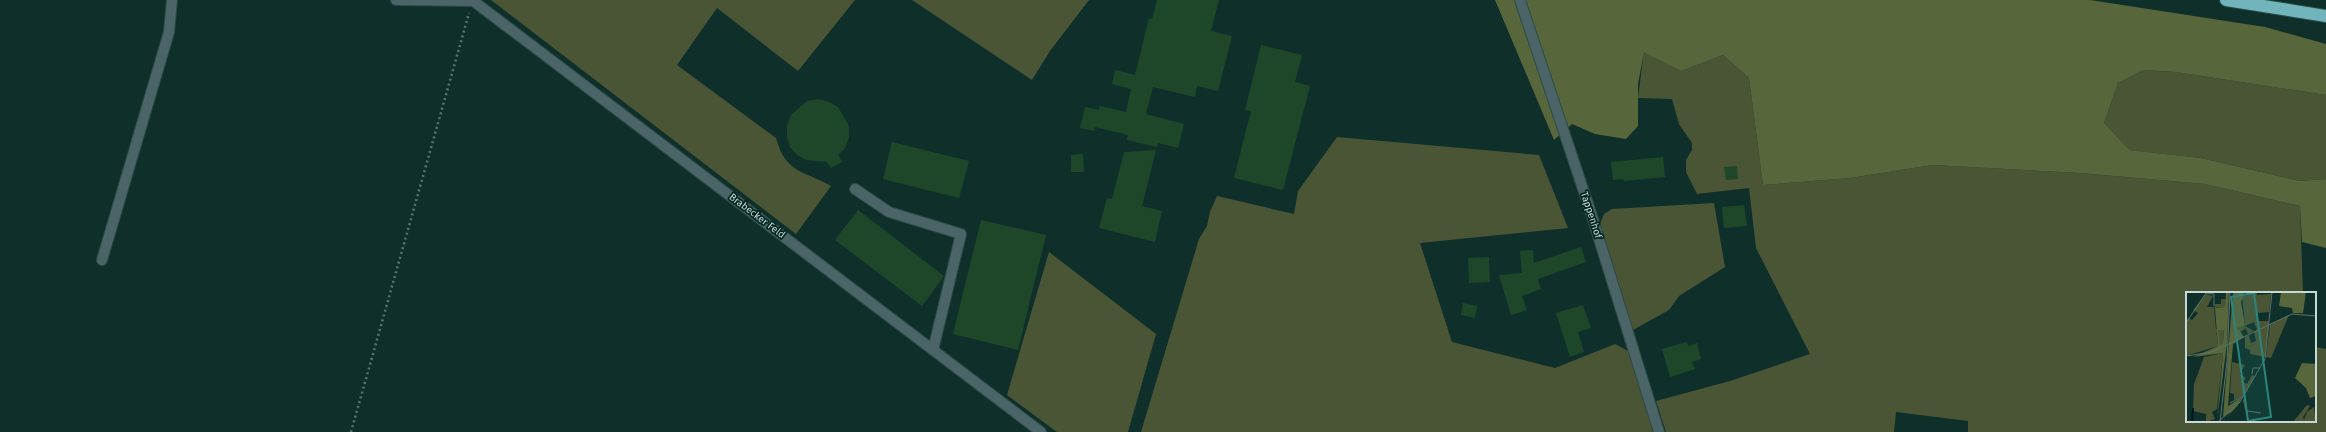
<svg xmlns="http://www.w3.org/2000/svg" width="2326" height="432" font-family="'Fira Sans',sans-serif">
<rect width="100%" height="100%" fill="#0f302a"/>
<!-- green -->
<g fill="#4a5535">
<path d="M 491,0 L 855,0 L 798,71 L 717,8 L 677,65 L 776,138 C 786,174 803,170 831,186 L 796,234 Z"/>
<polygon points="912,0 1089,0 1050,51 1032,80"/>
<polygon points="1644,51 1681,71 1723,55 1749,78 1763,185 1850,178 1933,165 2080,173 2205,184 2300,206 2303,293 2187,293 2187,421 2315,421 2315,347 2326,349 2326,432 1968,432 1968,421 1896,412 1894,432 1666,432 1656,401 1730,381 1810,354 1756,248 1749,188 1697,194 1686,172 1686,160 1692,150 1692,143 1679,124 1672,99 1638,98"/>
<polygon points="2143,70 2176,72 2326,95 2326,179 2300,181 2201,158 2128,150 2104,123 2118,83"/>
<polygon points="1337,137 1539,155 1568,228 1420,243 1452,342 1555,368 1615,344 1630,352 1654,432 1141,432 1199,239 1207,226 1210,212 1217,196 1294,214 1298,191"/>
<polygon points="1714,203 1725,267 1679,296 1669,310 1633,330 1600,224 1604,214 1612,209"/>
<polygon points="1049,252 1156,334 1128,432 1057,432 1007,395"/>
</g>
<!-- forest -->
<polygon fill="#58673b" points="1495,0 2090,0 2265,27 2326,44 2326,95 2176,72 2143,70 2118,83 2104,123 2129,150 2201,158 2300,181 2326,179 2326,248 2302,242 2300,206 2205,184 2080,173 1933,165 1850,178 1763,185 1749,78 1723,55 1681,71 1644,52 1638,84 1638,126 1626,139 1595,134 1572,124 1554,140"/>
<!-- building -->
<g fill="#1e472a">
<polygon points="1157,0 1219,0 1211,31 1232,36 1218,91 1197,86 1195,97 1153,87 1146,114 1184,124 1178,148 1158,143 1157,147 1127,140 1128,135 1095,127 1094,131 1080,128 1085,107 1099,110 1100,106 1126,112 1131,89 1112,84 1115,70 1135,75 1149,18 1152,19"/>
<polygon points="1261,45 1302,55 1295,82 1310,86 1283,190 1234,178 1251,111 1245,110"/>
<polygon points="818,99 829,102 838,107 849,126 849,137 845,148 838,155 842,162 831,168 827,162 806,160 797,155 790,147 787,137 787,126 791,115 807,101"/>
<polygon points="892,142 969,161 959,198 883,179"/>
<polygon points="1156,150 1142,206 1162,211 1155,242 1099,228 1107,198 1112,199 1124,152"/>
<polygon points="1083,154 1084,172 1071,172 1071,155"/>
<polygon points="1663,157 1665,177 1624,181 1623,179 1613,180 1611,162"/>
<polygon points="1737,166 1738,179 1726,180 1724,167"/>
<polygon points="1744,205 1747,226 1724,228 1722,207"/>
<polygon points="858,210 944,276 922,306 835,240"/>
<polygon points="981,220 1046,235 1018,350 953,334"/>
<polygon points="1581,247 1586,262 1538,279 1541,289 1522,296 1527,310 1511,315 1499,275 1522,273 1520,251 1533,250 1534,263"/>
<polygon points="1489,257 1490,282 1469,283 1468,258"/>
<polygon points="1463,303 1477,306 1475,318 1461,315"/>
<polygon points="1583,305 1591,328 1578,332 1584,352 1570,357 1556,313"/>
<polygon points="1687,342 1688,346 1697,343 1701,359 1692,362 1695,369 1670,377 1662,349"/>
</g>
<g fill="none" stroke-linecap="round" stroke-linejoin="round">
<defs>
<g id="minor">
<polyline points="396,0 472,1"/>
<polyline points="472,0 1041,432"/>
<polyline points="1520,0 1589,207 1659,432"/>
<polyline points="855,189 889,212 961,234 933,350"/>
<polyline points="102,260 169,32 172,0"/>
</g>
<polyline id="highway" points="2226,0 2326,16"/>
</defs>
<!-- minor casing -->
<use href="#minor" stroke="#2c4b45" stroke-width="12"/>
<!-- highway casing -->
<use href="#highway" stroke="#2c4b45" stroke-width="14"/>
<!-- path -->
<polyline stroke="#59746f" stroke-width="2.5" stroke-dasharray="2 3" stroke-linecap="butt" points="351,432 469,13"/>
<!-- minor -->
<use href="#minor" stroke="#4a6467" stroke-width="10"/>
<!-- highway -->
<use href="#highway" stroke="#72b4bc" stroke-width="12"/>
</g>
<g text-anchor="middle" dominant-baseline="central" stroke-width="3.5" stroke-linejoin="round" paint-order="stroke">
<!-- street labels -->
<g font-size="10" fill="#c7d9d5" stroke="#042620">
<text transform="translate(1591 215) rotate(72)">Tappenhof</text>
<text transform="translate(757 216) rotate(37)">Brabecker Feld</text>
</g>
</g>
<!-- overview -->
<g transform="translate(2186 292)">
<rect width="130" height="130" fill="#0f302a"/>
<path d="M 63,0 L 70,0 L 71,3 L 85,2 L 83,20 L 70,21 L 72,29 L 83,29 L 79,65 L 64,62 L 64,58 L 59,56 L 59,45 L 63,43 L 65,51 L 70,49 L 68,40 L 71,38 L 68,30 L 59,34 L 68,39 L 62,42 L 60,36 L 53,41 L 53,35 L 59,33 L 56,4 L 63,3 ZM 20,2 L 27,4 L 21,15 L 29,15 L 29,12 L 35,12 L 35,7 L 40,7 L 39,15 L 28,16 L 30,37 L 38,38 L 37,50 L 34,53 L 30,38 L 32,54 L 0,64 L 0,32 L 2,26 L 6,28 L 12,21 L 7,18 ZM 103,23 L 85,66 L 80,65 L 84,32 ZM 37,61 L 31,117 L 26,120 L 29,127 L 20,130 L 20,122 L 7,119 L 8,92 L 18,65 ZM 46,70 L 59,73 L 54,82 L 60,86 L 57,90 L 61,92 L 66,83 L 69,84 L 58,103 L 48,108 L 48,102 L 44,101 ZM 121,113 L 124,114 L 117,125 L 118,128 L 121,120 L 128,115 L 130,130 L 107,130 Z" fill="#4a5535"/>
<path d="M 40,0 L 43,0 L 41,51 L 31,129 L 37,61 L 7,65 L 32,54 L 29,16 L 39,15 ZM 32,38 L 38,38 L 37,50 L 34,53 ZM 47,0 L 57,0 L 58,3 L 55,10 L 59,33 L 52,36 L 58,45 L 47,52 L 42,114 L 56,105 L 51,114 L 58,107 L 60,122 L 57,108 L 36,130 L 45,120 L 37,125 ZM 95,0 L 120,0 L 117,21 L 107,21 L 106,16 L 93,14 ZM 116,71 L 130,72 L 130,104 L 124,106 L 120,96 L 109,86 Z" fill="#58673b" fill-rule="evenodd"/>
<path fill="none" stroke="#001522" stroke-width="2" d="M 6,130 L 7,116"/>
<path fill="none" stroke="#59746e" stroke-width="1" d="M 20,1 L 28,2 L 28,14M 0,31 L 20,1M 0,64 L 26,60 L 106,22 L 130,24M 66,82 L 67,76 L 74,76M 59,105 L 62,130M 44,111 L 57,104M 61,119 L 75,121M 32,130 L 54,110 L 79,67 L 86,0M 34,130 L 41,69 L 44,0"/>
<path fill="#2b857d" fill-opacity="0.15" stroke="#2b857d" stroke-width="2" d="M 68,1 L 85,125 L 62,129 L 45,5 Z"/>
<rect width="130" height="130" fill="none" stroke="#c7d9d5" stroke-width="2"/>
</g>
</svg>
